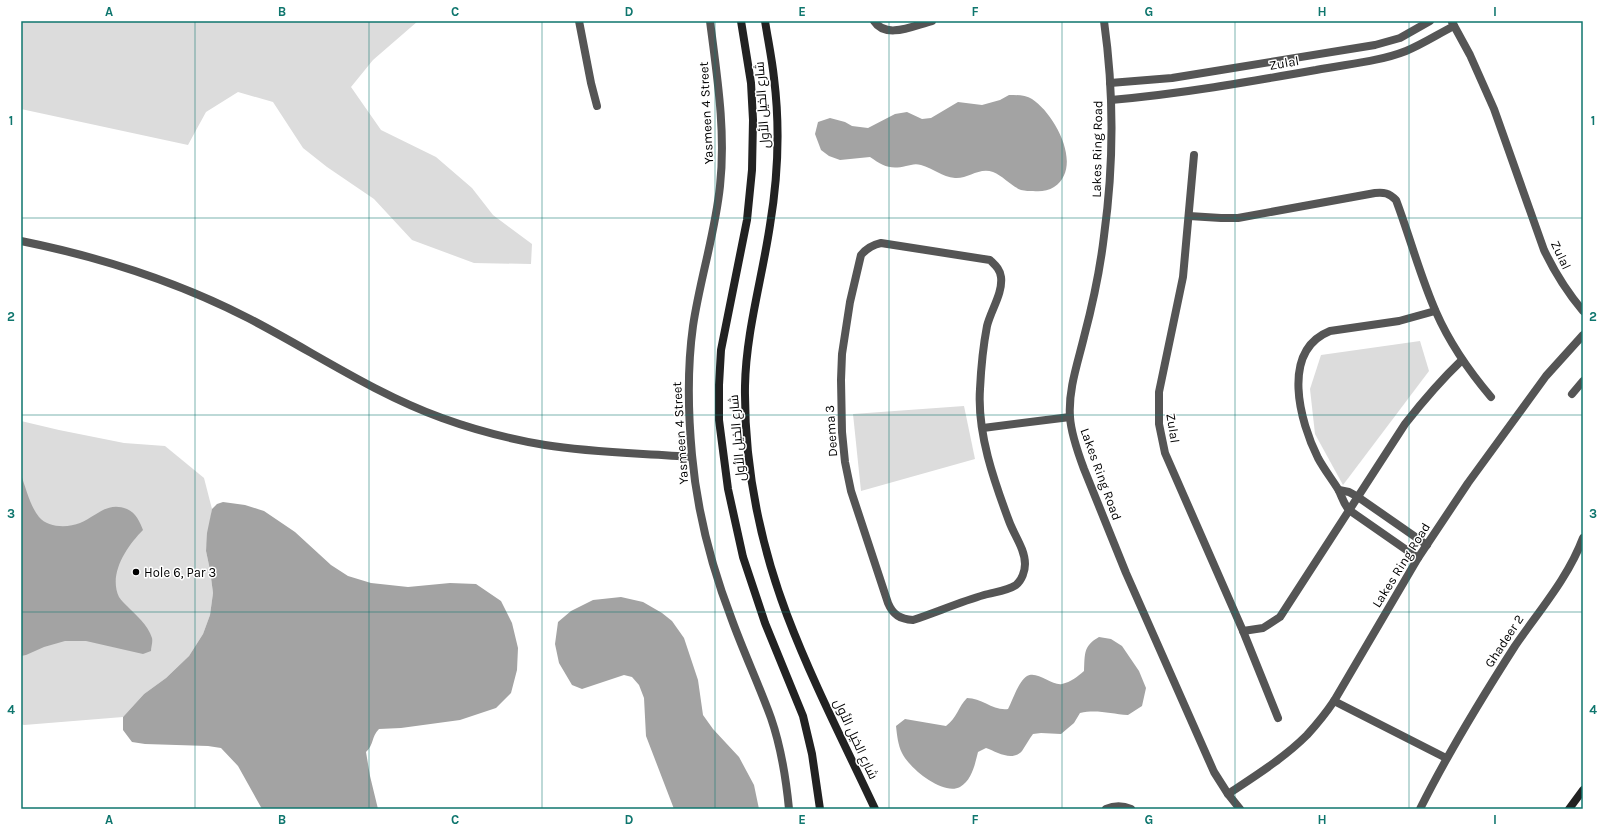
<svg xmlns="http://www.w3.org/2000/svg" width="1604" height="830" font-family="Karla,Cairo,sans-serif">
<rect width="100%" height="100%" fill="#fff"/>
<!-- green -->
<g fill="#dcdcdc">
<polygon points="21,21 418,21 373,60 351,87 381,130 436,157 472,188 493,215 532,244 531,264 474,263 412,240 374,199 327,167 303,148 273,102 238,92 206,112 188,145 21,109"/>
<polygon points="1420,341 1429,371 1343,485 1315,434 1310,389 1321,355"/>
<polygon points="964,406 975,459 861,491 853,414"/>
<polygon points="21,421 59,430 124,443 165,446 204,478 212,509 206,551 210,570 213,593 210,615 203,634 189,656 166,678 144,694 123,717 24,725 21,724"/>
</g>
<!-- water -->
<g fill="#a3a3a3">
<path d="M 1009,95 C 1016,95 1026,95 1032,99 C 1055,114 1084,167 1054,187 C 1048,191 1040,192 1033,191 C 1030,191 1025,191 1021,190 C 1011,186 1003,176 993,172 C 979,167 968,179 955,178 C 942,177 933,168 921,165 C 915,163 911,165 906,166 C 890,170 883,166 870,157 L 840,160 L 829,156 L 821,150 L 815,134 L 818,122 L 830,118 L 845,122 L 852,126 L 868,128 L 895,114 L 907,112 L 922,119 L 931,118 L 958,102 L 982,105 L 1000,100 Z"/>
<path d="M 21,475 C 26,488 30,506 39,517 C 48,528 68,528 80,523 C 97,516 107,501 127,509 C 136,513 140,522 143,530 C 127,546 108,574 119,597 C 121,600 125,604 127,606 C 136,615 148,625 152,638 C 153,642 151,647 151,651 L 143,654 L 86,641 L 65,641 L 44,647 L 26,655 L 21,656 Z"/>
<path d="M 223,502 L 245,505 L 264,511 L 295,532 L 331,565 L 348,576 L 371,583 L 408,587 L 450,583 L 476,584 L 501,601 L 512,623 L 518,648 L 517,670 L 511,693 L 496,708 L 460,720 L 401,728 L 379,729 C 371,737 374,745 366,752 L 370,776 L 378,809 L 262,809 L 238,766 L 221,748 L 208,746 L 145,744 L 132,742 L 123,730 L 123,717 L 144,694 L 166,678 L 189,656 L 203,634 L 210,615 L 213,593 L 210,570 L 206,551 L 207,533 L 212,509 L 217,504 Z"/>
<polygon points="621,597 643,602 662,613 672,621 684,638 698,680 703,715 713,729 739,757 754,785 759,809 674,809 646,736 644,698 639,685 632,677 624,675 582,689 572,685 559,663 555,644 558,622 571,611 593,600"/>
<path d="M 1099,637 L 1111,639 L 1122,646 L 1139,671 L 1146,688 L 1142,706 L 1128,715 C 1111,714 1097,709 1080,713 L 1074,723 L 1061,734 L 1041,733 L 1033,734 C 1029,739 1026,745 1022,751 C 1012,762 997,752 986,748 L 978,752 C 975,764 972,780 960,787 C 943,796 909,768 902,753 C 898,745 897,735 896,726 L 905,719 L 946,726 C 957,718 958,707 967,698 C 982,698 993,711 1008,709 C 1013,700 1018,682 1027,676 C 1037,670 1052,686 1062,684 C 1071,682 1077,677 1084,671 C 1085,654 1083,646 1099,637 Z"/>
</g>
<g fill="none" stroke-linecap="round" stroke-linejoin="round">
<!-- street -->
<g stroke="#555" stroke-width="8">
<polyline points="579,21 591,83 597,106"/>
<path d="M 710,21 C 717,76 726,131 720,186 C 715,234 700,279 693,326 C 687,369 688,412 692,455 C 697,511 712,568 732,620 C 744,653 759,685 771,718 C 781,747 786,778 789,809"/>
<path d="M 874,21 C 886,40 915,25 932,21"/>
<path d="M 1104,21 C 1114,92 1114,164 1104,236 C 1100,270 1093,303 1084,337 C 1078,362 1068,390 1070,417 C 1071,434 1078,453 1084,469 L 1126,573 L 1214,772 L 1228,794 L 1240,809"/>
<path d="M 1452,22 L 1470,55 L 1494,109 L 1544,250 C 1555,273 1567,292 1583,311"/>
<polyline points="1110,83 1172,78 1375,45 1400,38 1430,21"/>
<path d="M 1111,100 C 1180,94 1248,82 1316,70 C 1346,64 1378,62 1406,51 C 1423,44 1438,34 1454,26"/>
<polyline points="1194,155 1183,277 1159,392 1159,424 1165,453 1243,631 1278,718"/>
<path d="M 1189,216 L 1221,218 L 1238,218 L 1375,193 C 1384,192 1389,193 1396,200 C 1410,237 1420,276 1436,312 C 1450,344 1469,371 1491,397"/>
<path d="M 21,241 C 100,257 176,281 248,318 C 312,351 373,393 442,418 C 475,430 510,439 545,445 C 594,453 643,453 692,457"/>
<path d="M 881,243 L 990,260 C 995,265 1000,269 1001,277 C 1003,293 991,310 987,326 C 983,347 981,368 980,389 C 977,433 994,481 1009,521 C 1014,535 1025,549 1025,564 C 1025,571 1022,580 1016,585 C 1007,591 994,592 984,595 C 960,602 937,612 913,620 C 900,619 893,615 888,603 L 851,491 L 845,462 L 842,432 L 841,380 L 842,354 L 850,302 L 861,255 C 867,248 872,245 881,243 Z"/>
<polyline points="1572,394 1583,381"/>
<polyline points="983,428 1070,417"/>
<polyline points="1339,490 1349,492 1358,497 1427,545"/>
<path d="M 1418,558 L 1349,510 C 1343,503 1342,496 1338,489 C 1331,478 1324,469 1318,458 C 1300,422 1280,351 1330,331 L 1399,321 L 1435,311"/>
<path d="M 1243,631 L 1263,628 L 1280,617 L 1405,424 C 1423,401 1441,380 1462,360"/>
<polyline points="1334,701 1446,758"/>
<path d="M 1228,794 C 1255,776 1284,758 1307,735 C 1317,724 1326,713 1334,701 L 1418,558 L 1468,483 L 1546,376 L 1583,335"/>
<path d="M 1106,809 C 1115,805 1122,805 1131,809"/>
<path d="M 1420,809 C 1448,753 1481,699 1515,646 C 1539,611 1568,578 1583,538"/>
</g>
<!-- secondary -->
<g stroke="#222" stroke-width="8">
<polyline points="741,21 751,83 753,120 752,170 747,220 721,350 719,385 719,420 728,489 743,557 765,623 803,716 812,754 820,809"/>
<path d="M 765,21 C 768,40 772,59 774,78 C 780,126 778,177 770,225 C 762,279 746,332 745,386 C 744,464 760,543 787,615 C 812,681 845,745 875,809"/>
<polyline points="1569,809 1583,790"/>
</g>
</g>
<!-- grid -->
<path fill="none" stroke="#0f766e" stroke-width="1" stroke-opacity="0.55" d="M 195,21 L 195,809M 369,21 L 369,809M 542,21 L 542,809M 715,21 L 715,809M 889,21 L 889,809M 1062,21 L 1062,809M 1235,21 L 1235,809M 1409,21 L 1409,809M 21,218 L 1583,218M 21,415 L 1583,415M 21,612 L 1583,612"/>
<!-- markers -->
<circle fill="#000" stroke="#fff" stroke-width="1.5" cx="136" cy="572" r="4"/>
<g text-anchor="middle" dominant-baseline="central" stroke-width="3" stroke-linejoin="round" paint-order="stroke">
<!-- street labels -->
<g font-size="13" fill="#000" stroke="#fff">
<text transform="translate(1284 63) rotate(-10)">Zulal</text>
<text transform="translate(762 105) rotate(-94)">شارع الخيل الأول</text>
<text transform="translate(706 113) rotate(-93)">Yasmeen 4 Street</text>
<text transform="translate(1097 149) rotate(-89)">Lakes Ring Road</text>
<text transform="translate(1561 255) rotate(65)">Zulal</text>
<text transform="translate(1173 428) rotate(81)">Zulal</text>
<text transform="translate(831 431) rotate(-94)">Deema 3</text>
<text transform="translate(680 433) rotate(-94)">Yasmeen 4 Street</text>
<text transform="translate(737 438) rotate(-95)">شارع الخيل الأول</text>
<text transform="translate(1101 474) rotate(70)">Lakes Ring Road</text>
<text transform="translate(1401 565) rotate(-58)">Lakes Ring Road</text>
<text transform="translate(1504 641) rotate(-57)">Ghadeer 2</text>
<text transform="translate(856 739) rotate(65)">شارع الخيل الأول</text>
</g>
<!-- poi labels -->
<g font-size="13" fill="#000" stroke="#fff" text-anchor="start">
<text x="144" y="572">Hole 6, Par 3</text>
</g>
</g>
<!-- border -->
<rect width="1604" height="830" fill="none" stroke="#ffffff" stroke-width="44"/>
<rect x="22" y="22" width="1560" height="786" fill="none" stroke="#0f766e" stroke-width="1.5"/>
<g font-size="13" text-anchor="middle" font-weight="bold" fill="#0f766e">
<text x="109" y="16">A</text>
<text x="282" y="16">B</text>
<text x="455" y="16">C</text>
<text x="629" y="16">D</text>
<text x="802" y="16">E</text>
<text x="975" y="16">F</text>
<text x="1149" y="16">G</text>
<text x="1322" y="16">H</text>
<text x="1495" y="16">I</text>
<text x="11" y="125">1</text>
<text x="1593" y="125">1</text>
<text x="11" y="321">2</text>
<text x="1593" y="321">2</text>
<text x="11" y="518">3</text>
<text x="1593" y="518">3</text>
<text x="11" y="714">4</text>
<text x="1593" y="714">4</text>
<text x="109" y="824">A</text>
<text x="282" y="824">B</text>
<text x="455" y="824">C</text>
<text x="629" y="824">D</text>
<text x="802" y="824">E</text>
<text x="975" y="824">F</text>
<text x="1149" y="824">G</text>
<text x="1322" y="824">H</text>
<text x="1495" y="824">I</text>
</g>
</svg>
